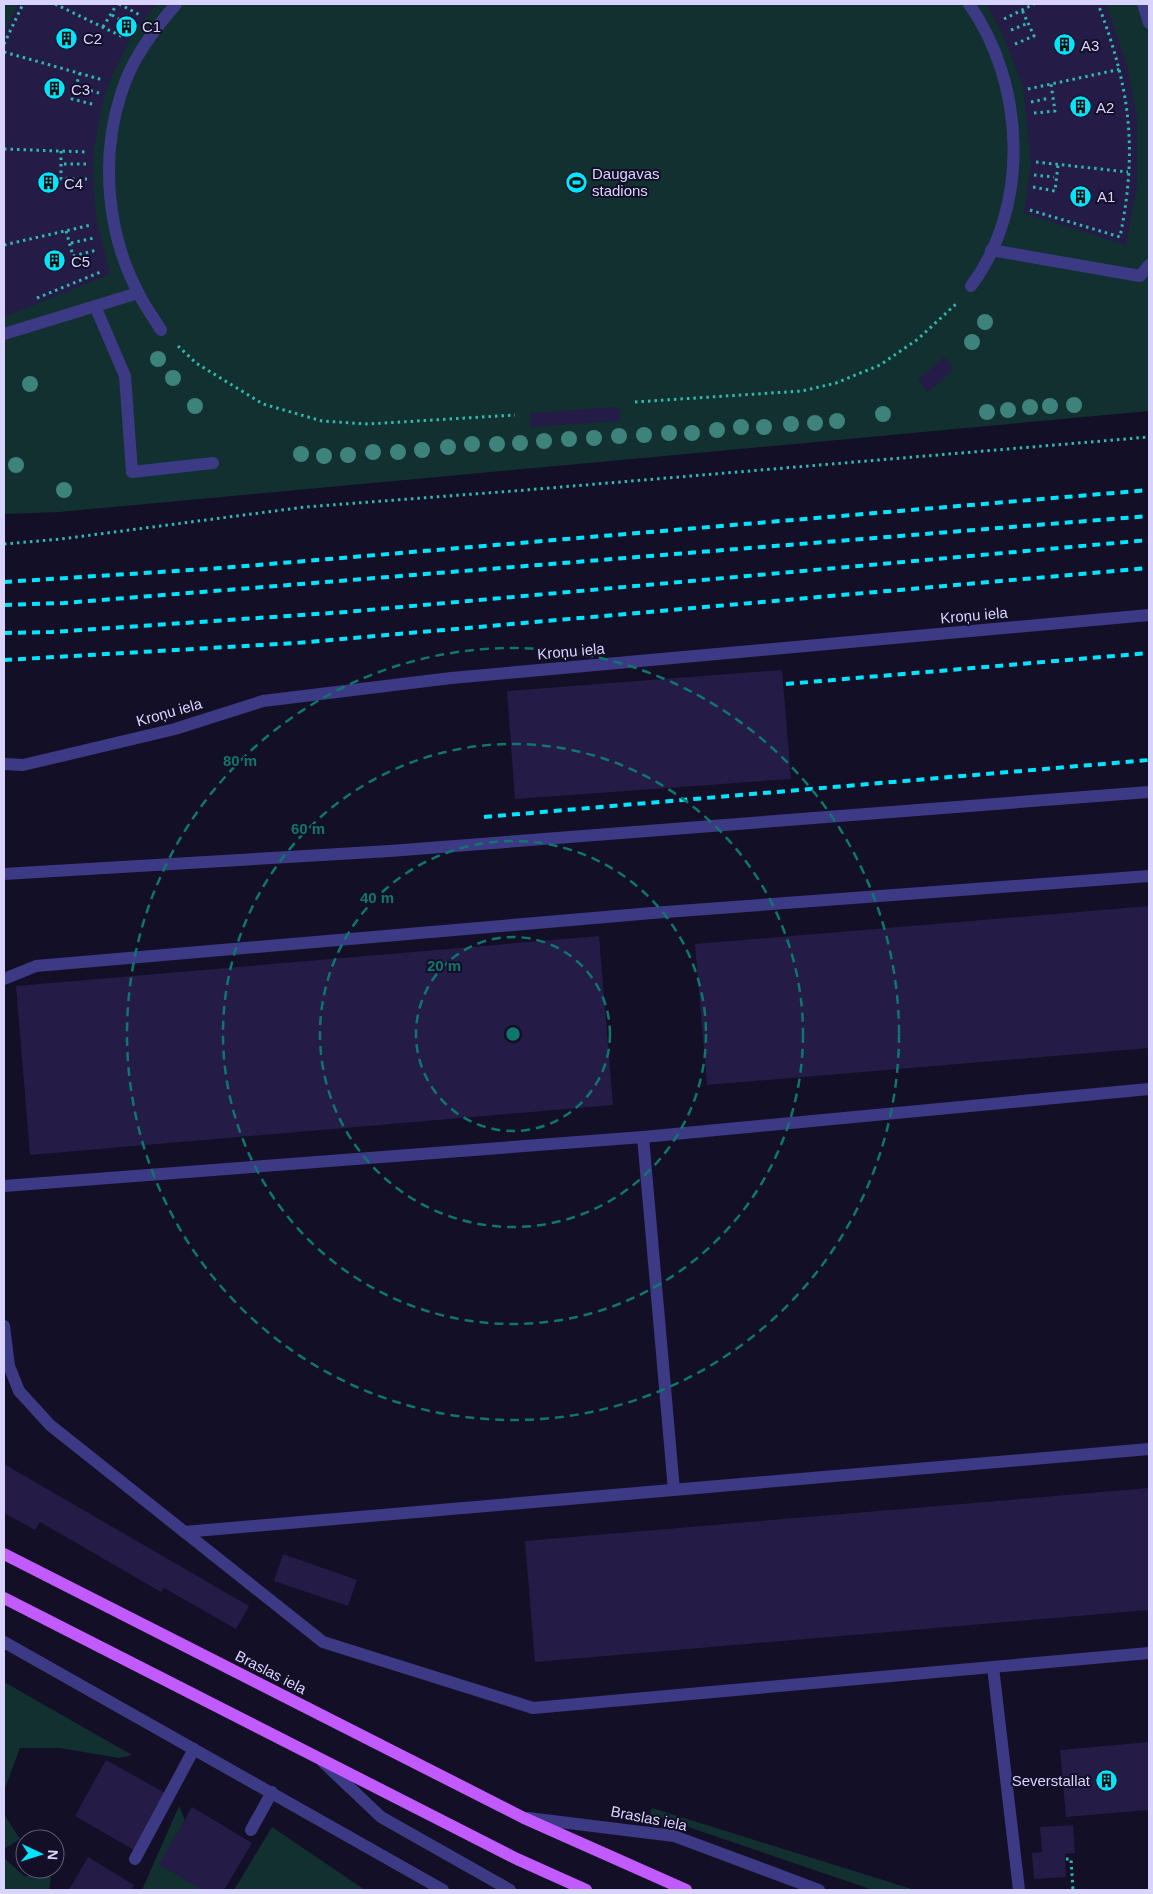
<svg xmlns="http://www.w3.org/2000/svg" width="1153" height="1894" font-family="Arial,sans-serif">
<rect width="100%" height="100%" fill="#130f26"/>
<!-- green -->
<g fill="#12302f">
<polygon points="4,4 1149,4 1149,411 60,512 4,514"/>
<polygon points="4,1682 132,1755 119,1758 60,1748 20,1748 4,1791"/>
<polygon points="179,1806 214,1890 142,1890"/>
<polygon points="652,1808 915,1890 873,1890 650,1814"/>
<polygon points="4,1814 20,1839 4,1849"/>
<polygon points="272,1827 365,1890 234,1890"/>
<polygon points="4,1858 24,1876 51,1877 49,1890 4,1890"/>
</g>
<!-- building -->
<g fill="#241b47">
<polygon points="18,4 156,4 132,35 111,78 103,101 94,147 93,171 96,218 110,274 4,317 4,33"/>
<polygon points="986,4 1106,4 1128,68 1137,119 1137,184 1126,245 1024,213 1031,162 1023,87 1003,35"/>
<polygon points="944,357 954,369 928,392 918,380"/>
<polygon points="619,407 620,421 531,427 530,413"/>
<polygon points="782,670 791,779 515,799 507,691"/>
<polygon points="1149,906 1149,1048 707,1085 695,944"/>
<polygon points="599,936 613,1105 30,1155 16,986"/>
<polygon points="4,1464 249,1606 236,1629 164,1588 161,1592 40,1522 35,1530 4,1513"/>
<polygon points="1149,1488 1149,1610 535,1662 525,1541"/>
<polygon points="283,1554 357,1580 348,1606 274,1581"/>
<polygon points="1149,1742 1149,1810 1066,1817 1060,1750"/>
<polygon points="106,1760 165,1793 134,1850 75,1816"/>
<polygon points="192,1807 252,1843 224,1890 202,1890 159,1864"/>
<polygon points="1073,1825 1075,1853 1065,1854 1066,1877 1034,1879 1032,1853 1042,1852 1040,1827"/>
<polygon points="88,1857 134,1885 131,1890 69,1890"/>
</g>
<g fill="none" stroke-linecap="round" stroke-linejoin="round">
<!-- path -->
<g stroke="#2fb8b0" stroke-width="3" stroke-dasharray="2.5 4" stroke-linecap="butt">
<polyline points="55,4 123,37"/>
<polyline points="119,4 140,15"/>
<polyline points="112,15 131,26"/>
<polyline points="1004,19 1034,4"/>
<polyline points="103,27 117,4"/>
<polyline points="1011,30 1026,24"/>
<polyline points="4,44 23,4"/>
<polyline points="1015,44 1034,36 1022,10"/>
<polyline points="4,52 103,80"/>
<polyline points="80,73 72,99 96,105"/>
<polyline points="78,87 99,93"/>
<polyline points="1028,89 1121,69"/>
<polyline points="1031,102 1050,98"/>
<polyline points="1034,113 1055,111 1051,84"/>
<polyline points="4,149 87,152"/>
<polyline points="61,151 61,179 87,179"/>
<polyline points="1036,162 1128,172"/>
<polyline points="64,164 86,164"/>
<polyline points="1034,175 1054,177"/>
<polyline points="1033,187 1055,191 1058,165"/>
<path d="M 1030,210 L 1120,237 C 1138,148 1130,88 1098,4"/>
<polyline points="66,231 73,256 97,250"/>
<polyline points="71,243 94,238"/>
<polyline points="4,245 91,225"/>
<polyline points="37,298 103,271"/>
<polyline points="178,346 196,363 263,404 322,421 368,424 515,415"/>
<polyline points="635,402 802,391 836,383 880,365 918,339 956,304"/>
<polyline points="4,544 61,539 305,507 526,490 1149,437"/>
<polyline points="1066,1859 1071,1859 1073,1890"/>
</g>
<!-- lane -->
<g stroke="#3d3a85" stroke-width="12">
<path d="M 969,4 C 1025,83 1031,206 971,286"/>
<polyline points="1143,4 1149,23"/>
<polyline points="991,250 1140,276 1149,265"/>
<polyline points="95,306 125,376 132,472 213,463"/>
<path d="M 161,330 C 154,318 145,307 139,294 C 107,235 100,158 121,94 C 131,60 153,31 176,4"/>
<polyline points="4,334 138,293"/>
<polyline points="4,874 390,851 1149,792"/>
<polyline points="4,979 36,966 652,913 1149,876"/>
<polyline points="643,1137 674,1490"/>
<polyline points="4,1186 643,1137 1149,1089"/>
<polyline points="4,1326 9,1366"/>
<polyline points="4,1367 9,1366 19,1391 50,1425 323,1642 533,1708 1149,1653"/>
<polyline points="184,1532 1149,1449"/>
<polyline points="993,1667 1019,1890"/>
<polyline points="251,1830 272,1792"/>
<polyline points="135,1859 194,1749"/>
</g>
<!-- street -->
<g stroke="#3d3a85" stroke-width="12">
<polyline points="4,764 23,765 175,729 263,701 451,678 1149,615"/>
<polyline points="4,1642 443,1890"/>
<polyline points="323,1762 381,1817 510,1890"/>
<polyline points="528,1818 674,1836 819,1890"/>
</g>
<!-- primary -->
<g stroke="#c25bff" stroke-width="12">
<polyline points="4,1554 524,1818 686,1890"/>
<polyline points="4,1598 517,1859 586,1890"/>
</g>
<!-- rail -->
<g stroke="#00e5ff" stroke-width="4" stroke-dasharray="8 6" stroke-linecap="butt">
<polyline points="4,582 222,568 1149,490"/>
<polyline points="4,605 64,603 1149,516"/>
<polyline points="4,633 52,632 346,612 1149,540"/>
<polyline points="4,660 296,643 1149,568"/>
<polyline points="786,684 1149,653"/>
<polyline points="484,817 1149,760"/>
</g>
</g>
<!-- trees -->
<g fill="#3d827b">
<circle cx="985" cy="322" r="8"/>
<circle cx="972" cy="342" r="8"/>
<circle cx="158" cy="359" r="8"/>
<circle cx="173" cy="378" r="8"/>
<circle cx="30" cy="384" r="8"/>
<circle cx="1074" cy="405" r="8"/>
<circle cx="195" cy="406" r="8"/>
<circle cx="1050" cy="406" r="8"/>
<circle cx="1030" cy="407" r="8"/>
<circle cx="1008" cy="410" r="8"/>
<circle cx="987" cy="412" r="8"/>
<circle cx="883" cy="414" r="8"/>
<circle cx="837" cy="421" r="8"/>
<circle cx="815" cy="423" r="8"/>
<circle cx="791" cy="424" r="8"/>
<circle cx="741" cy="427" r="8"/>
<circle cx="764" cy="427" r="8"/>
<circle cx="717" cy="430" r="8"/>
<circle cx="669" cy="433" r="8"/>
<circle cx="692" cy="433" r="8"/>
<circle cx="644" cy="435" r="8"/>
<circle cx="619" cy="436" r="8"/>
<circle cx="594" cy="438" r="8"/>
<circle cx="569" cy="439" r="8"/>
<circle cx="544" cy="441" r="8"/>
<circle cx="520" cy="443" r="8"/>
<circle cx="472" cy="444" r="8"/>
<circle cx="497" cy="444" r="8"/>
<circle cx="448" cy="447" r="8"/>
<circle cx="422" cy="450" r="8"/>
<circle cx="373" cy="452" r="8"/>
<circle cx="398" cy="452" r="8"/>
<circle cx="301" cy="454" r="8"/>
<circle cx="348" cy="455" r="8"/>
<circle cx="324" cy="456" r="8"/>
<circle cx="16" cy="465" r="8"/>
<circle cx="64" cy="490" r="8"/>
</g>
<!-- distance rings -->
<g fill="none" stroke="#0f766e" stroke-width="2.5" stroke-dasharray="9 6">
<circle cx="513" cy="1034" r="97"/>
<circle cx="513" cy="1034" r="193"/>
<circle cx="513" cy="1034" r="290"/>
<circle cx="513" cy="1034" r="386"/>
</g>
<!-- icons -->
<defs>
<symbol id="building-disc" viewBox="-11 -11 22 22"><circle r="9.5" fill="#00e5ff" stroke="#130f26"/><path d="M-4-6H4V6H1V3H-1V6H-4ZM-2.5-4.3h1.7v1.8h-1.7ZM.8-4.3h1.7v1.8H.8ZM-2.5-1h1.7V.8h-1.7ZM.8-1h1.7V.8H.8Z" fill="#111"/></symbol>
<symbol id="stadium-disc" viewBox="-11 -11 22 22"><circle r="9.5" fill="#00e5ff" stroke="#130f26"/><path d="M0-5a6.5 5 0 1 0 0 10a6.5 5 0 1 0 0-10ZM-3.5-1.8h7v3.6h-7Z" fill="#111"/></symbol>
</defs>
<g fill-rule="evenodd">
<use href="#building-disc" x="114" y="14" width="25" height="25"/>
<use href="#building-disc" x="54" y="26" width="25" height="25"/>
<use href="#building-disc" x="1052" y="32" width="25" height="25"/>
<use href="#building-disc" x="42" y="76" width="25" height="25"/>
<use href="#building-disc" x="1068" y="94" width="25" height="25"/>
<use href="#stadium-disc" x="564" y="170" width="25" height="25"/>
<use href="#building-disc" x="36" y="170" width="25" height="25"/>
<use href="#building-disc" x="1068" y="184" width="25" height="25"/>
<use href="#building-disc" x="42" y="248" width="25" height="25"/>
<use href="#building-disc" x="1094" y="1768" width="25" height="25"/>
</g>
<g text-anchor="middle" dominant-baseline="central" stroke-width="4" stroke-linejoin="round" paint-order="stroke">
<!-- poi labels -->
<g font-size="15" fill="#d9d4ff" stroke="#130f26" text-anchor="start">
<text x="142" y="26">C1</text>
<text x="83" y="38">C2</text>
<text x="1081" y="45">A3</text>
<text x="71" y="89">C3</text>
<text x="1096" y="107">A2</text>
<text x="592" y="173">Daugavas<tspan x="592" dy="17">stadions</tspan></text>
<text x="64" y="183">C4</text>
<text x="1097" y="196">A1</text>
<text x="71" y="261">C5</text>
<text x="1090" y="1780" text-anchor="end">Severstallat</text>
</g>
<!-- street labels -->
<g font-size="15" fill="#d9d4ff" stroke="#130f26">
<text transform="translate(974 615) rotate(-5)">Kroņu iela</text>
<text transform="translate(571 651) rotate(-5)">Kroņu iela</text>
<text transform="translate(169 712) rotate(-16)">Kroņu iela</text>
<text transform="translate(271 1672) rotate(27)">Braslas iela</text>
<text transform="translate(649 1818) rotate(11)">Braslas iela</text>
</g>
</g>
<circle cx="513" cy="1034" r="8" fill="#0f766e" stroke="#130f26" stroke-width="2.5"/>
<g font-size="15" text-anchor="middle" font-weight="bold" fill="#0f766e" stroke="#130f26" stroke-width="4" stroke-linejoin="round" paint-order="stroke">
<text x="240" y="766">80 m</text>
<text x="308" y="834">60 m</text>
<text x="377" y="903">40 m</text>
<text x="444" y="971">20 m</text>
</g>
<!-- border -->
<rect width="1153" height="1894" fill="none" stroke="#d9d4ff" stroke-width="10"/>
<!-- north arrow -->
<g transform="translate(40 1854) rotate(94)"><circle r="24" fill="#130f26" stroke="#625e7d"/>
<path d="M0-4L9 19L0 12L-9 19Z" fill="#00e5ff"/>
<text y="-8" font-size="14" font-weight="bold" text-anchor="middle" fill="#d9d4ff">N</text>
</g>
</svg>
